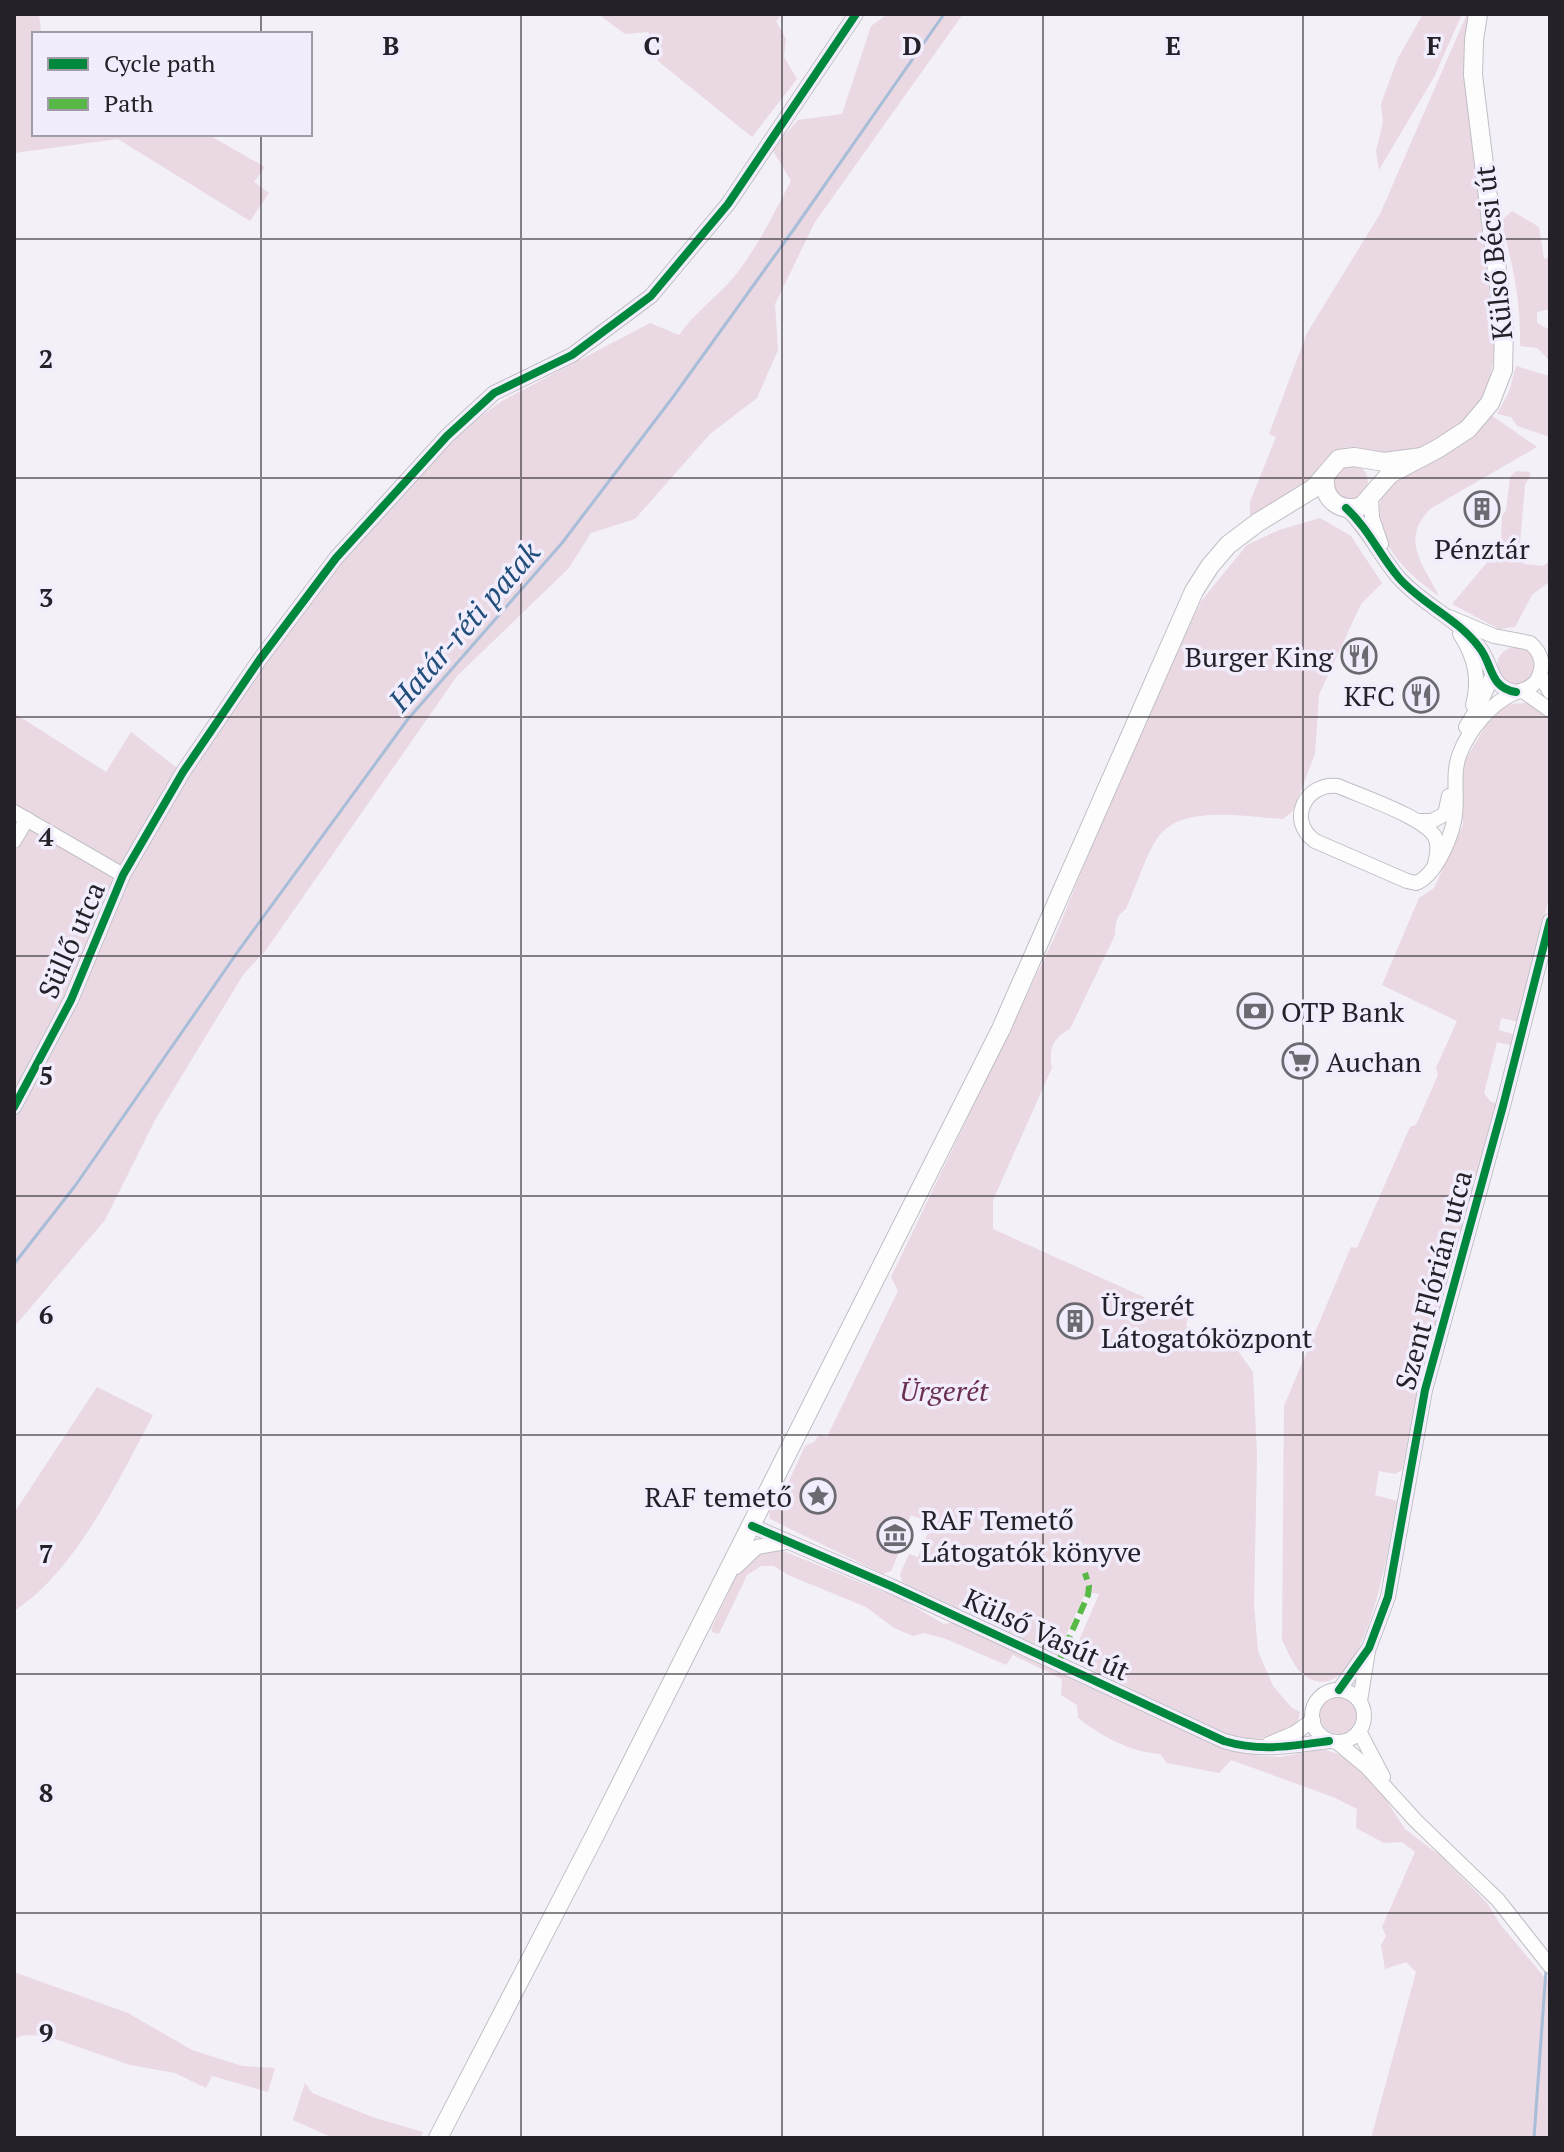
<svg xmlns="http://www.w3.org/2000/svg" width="1564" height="2152" font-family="'PT Serif',serif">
<rect width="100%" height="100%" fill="#f3f0f8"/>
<!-- green -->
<g fill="#ead8e3">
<polygon points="14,14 39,14 41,32 46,34 34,34 34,134 212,134 214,138 265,167 254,182 269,193 250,221 118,139 14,153"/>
<polygon points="598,14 782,14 776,21 786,39 784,57 797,79 752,137 658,61 657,52 648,32 625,34"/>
<path d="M 888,14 L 963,14 L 815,222 L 775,304 L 778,350 L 757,398 L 710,434 L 635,519 L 591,533 L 568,569 L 457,676 L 266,950 L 243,975 L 155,1120 L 105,1220 L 14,1327 L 14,713 L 106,772 L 131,732 L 177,768 L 313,586 L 451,437 L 502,401 L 650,323 L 679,335 C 696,311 716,298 734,277 C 757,248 774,213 791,181 L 772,149 L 798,120 L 842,114 L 871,26 Z"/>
<polygon points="1423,14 1462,14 1434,77 1379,170 1376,151 1383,122 1381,104 1398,58"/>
<path d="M 1467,14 L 1469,14 L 1464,75 L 1493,325 C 1493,337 1495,350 1493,362 C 1484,423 1439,450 1381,455 C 1366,457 1360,442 1341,449 C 1324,455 1325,468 1314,480 C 1303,492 1266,508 1250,517 L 1250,502 L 1276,437 L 1269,434 L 1307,333 L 1380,214 Z"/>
<path d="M 1512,211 L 1539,227 L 1544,259 L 1550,257 L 1550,309 L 1537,312 L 1537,323 L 1548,329 L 1550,361 L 1537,348 L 1520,346 C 1521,302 1513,264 1501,221 Z"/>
<polygon points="1516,366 1549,376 1550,437 1517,426 1511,417 1497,414 1509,392"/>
<path d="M 1491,415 L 1537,447 L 1430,509 C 1400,540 1423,564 1439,596 C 1403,571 1366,536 1384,488 Z"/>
<circle cx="1350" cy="482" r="18"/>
<polygon points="1516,471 1530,472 1530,476 1525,485 1519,556 1524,564 1543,566 1550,561 1550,581 1532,595 1515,627 1499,629 1452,604 1501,546 1502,516 1506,510 1510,477"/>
<path d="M 1320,518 L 1351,536 L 1382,583 L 1361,604 L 1319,695 L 1315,754 L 1293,811 L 1283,819 C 1247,817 1183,804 1159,836 C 1148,849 1134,891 1126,909 C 1116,916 1115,923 1115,935 L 1070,1029 C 1053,1037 1048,1050 1052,1068 L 993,1200 L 993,1229 L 1188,1317 L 1186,1326 L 1238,1351 L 1253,1372 L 1257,1455 L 1254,1605 L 1258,1651 L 1273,1686 L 1291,1707 L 1300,1712 L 1297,1725 C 1275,1738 1259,1741 1234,1737 L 1079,1664 L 1075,1650 L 1099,1594 L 1086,1592 L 1057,1654 L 902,1582 L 900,1574 L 909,1554 L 918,1557 L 932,1523 L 911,1515 L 905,1529 L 898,1529 L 896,1534 L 900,1538 L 897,1548 L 900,1550 L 891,1571 L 883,1574 L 770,1519 L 769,1512 L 788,1483 L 805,1446 L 814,1442 L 820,1434 L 827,1437 L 898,1291 L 891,1277 L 1056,934 L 1156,690 L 1202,600 L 1247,545 L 1279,530 Z"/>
<circle cx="1516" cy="666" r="19"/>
<path d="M 1526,703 L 1545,712 L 1550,718 L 1550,893 L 1519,1022 L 1501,1018 L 1499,1030 L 1516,1035 L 1513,1046 L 1497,1042 L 1484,1093 L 1490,1101 L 1498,1104 L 1418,1390 L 1402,1470 L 1395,1474 L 1379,1471 L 1375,1495 L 1397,1501 C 1391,1532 1366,1717 1305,1676 C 1294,1669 1288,1651 1282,1640 L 1284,1406 L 1351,1247 L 1357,1248 L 1410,1127 L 1416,1125 L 1438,1075 L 1436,1068 L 1457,1021 L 1382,985 L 1419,898 L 1434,888 L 1463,825 L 1461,792 L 1463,763 L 1487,724 L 1507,704 Z"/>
<path d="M 97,1387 L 153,1415 C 119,1479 76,1571 14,1611 L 14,1513 Z"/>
<path d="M 781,1550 L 901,1599 L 944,1624 L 955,1622 L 1233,1750 L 1259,1756 L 1281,1757 L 1322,1749 L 1345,1756 L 1359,1767 L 1381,1792 L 1405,1829 L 1442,1857 L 1487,1903 L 1500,1924 L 1550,1984 L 1550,2138 L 1371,2138 L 1416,1972 L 1406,1962 L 1385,1969 L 1381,1945 L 1386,1936 L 1382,1927 L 1415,1852 L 1402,1842 L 1384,1843 L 1356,1828 L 1357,1809 L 1333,1797 L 1231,1760 L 1219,1773 L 1167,1763 L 1160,1754 C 1130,1752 1101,1736 1078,1718 L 1077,1705 L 1061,1695 L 1062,1679 L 1013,1655 L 1006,1665 L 946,1639 L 924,1633 L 913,1636 L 894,1628 L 866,1607 L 788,1575 L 774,1566 L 761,1566 L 747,1575 L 719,1634 L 712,1632 L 711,1629 L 739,1570 L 759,1552 Z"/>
<circle cx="1339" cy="1715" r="19"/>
<polygon points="14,1972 128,2013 192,2050 242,2066 275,2068 268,2092 212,2076 206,2088 175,2073 130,2065 47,2036 24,2035 14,2039"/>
<polygon points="305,2083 312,2093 375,2118 423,2132 420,2138 333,2138 293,2120"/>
</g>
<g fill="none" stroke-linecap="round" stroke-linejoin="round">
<!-- stream -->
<g stroke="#a8bdd7" stroke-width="3">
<polyline points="14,1264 75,1186 239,950 408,719 562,543 673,397 794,229 944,14"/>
<polyline points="1534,2138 1546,1970"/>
</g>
<defs>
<g id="minor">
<polyline points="1371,499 1372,518 1381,544"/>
<path d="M 1346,508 C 1368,528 1380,556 1399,578 C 1423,605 1457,618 1479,647 C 1493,664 1489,688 1516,692"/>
<path d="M 1460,634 C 1475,657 1480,679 1473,705"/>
<polyline points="1540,675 1550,692"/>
<polyline points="1523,691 1550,710"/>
<polyline points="1466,727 1480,704 1492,676"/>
<polyline points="14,812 123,875"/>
<polyline points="1418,821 1432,821 1445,814 1449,796"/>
<polyline points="14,841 27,819"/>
<path d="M 1435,864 C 1437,856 1439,847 1436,839 C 1428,818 1360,796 1338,786 C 1306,782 1286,820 1315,841 L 1407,881 L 1416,883 C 1435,876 1450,840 1454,821 C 1459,798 1451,775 1460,753 C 1469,730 1491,703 1514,693 C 1523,690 1529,689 1536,682 C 1545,667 1543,654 1530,643 L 1494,636 L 1449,617"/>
<polyline points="14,1107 71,1000 123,875 183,772 260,659 336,558 447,436 494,393 572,355 651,296 728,204 856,14"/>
<path d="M 752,1526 L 891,1586 L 1224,1741 C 1260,1752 1293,1746 1329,1741"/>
<polyline points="736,1567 757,1547 786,1542"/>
<polyline points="1339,1690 1369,1648 1388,1597 1425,1390 1503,1106 1550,921"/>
<circle cx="1338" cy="1716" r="26"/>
<polyline points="1360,1701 1368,1651"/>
<polyline points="1359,1731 1383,1777"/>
<polyline points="1337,1742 1367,1767 1416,1821 1498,1900 1550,1966"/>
<polyline points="1269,1744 1295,1733 1313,1720"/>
</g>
<g id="major">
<path d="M 1325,477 C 1323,500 1340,513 1362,506 L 1390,474 L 1439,448 L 1468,429 L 1490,403 L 1503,370 L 1504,327 L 1473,75 L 1474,40 L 1478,14"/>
<polyline points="438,2138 594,1837 1001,1029 1194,591 1210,566 1228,545 1257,523 1314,488 1339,459 1354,457 1384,462 1422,457"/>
</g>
</defs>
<!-- minor casing -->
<use href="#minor" stroke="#c1bfc5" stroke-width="16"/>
<!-- major casing -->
<use href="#major" stroke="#c1bfc5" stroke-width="20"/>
<!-- minor -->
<use href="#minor" stroke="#fdfdfe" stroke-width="14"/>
<!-- major -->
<use href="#major" stroke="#fdfdfe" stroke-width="18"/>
<!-- quiet -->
<polyline stroke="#58b947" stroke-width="6" stroke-dasharray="12 6" stroke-linecap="butt" points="1058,1663 1088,1595 1089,1586 1085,1573"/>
<defs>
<g id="cycleway">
<path d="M 1346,508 C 1368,528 1380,556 1399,578 C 1423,605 1457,618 1479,647 C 1493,664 1489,688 1516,692"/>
<polyline points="14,1107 71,1000 123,875 183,772 260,659 336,558 447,436 494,393 572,355 651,296 728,204 856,14"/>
<path d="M 752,1526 L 891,1586 L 1224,1741 C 1260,1752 1293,1746 1329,1741"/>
<polyline points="1339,1690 1369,1648 1388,1597 1425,1390 1503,1106 1550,921"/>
</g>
</defs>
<!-- cycleway casing -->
<use href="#cycleway" stroke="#f2edfc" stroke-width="13"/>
<!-- cycleway -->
<use href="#cycleway" stroke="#00873e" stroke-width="8"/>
</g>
<!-- grid -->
<path fill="none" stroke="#242228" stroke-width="2" stroke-opacity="0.55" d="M 261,14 L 261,34M 521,14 L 521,2138M 782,14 L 782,2138M 1043,14 L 1043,2138M 1303,14 L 1303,2138M 261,134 L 261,2138M 14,239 L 1550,239M 14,478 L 1550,478M 14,717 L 1550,717M 14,956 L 1550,956M 14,1196 L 1550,1196M 14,1435 L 1550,1435M 14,1674 L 1550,1674M 14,1913 L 1550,1913"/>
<!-- icons -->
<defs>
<symbol id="building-ring" viewBox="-11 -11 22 22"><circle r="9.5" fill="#f2edfc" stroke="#6c6a71" stroke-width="1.5"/><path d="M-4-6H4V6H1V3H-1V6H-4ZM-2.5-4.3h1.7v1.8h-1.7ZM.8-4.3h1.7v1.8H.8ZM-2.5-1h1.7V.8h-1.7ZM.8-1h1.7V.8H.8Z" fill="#6c6a71"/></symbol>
<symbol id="restaurant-ring" viewBox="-11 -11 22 22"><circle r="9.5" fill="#f2edfc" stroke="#6c6a71" stroke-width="1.5"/><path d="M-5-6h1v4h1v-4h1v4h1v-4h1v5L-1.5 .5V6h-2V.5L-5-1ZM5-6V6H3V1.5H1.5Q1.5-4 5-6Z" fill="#6c6a71"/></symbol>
<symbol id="bank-ring" viewBox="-11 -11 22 22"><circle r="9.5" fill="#f2edfc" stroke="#6c6a71" stroke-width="1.5"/><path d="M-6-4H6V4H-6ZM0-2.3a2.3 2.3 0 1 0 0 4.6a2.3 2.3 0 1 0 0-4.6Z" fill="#6c6a71"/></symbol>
<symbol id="supermarket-ring" viewBox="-11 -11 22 22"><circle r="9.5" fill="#f2edfc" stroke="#6c6a71" stroke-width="1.5"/><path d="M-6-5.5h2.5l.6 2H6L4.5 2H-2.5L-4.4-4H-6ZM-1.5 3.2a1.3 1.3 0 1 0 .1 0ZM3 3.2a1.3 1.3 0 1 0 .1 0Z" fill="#6c6a71"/></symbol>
<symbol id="sight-ring" viewBox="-11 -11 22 22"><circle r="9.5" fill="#f2edfc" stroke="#6c6a71" stroke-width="1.5"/><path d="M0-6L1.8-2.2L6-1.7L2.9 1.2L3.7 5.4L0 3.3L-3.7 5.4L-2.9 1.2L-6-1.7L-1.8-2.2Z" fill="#6c6a71"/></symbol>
<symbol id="museum-ring" viewBox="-11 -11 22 22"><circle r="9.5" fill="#f2edfc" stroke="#6c6a71" stroke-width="1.5"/><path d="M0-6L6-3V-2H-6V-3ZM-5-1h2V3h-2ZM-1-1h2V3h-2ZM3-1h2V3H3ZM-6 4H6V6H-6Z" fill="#6c6a71"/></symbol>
</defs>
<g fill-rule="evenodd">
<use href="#building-ring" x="1462" y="489" width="40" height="40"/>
<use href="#restaurant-ring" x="1339" y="636" width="40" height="40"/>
<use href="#restaurant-ring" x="1401" y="675" width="40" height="40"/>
<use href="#bank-ring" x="1235" y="991" width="40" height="40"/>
<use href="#supermarket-ring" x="1280" y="1041" width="40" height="40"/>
<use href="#building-ring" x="1055" y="1301" width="40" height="40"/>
<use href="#sight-ring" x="798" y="1476" width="40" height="40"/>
<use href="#museum-ring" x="875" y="1515" width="40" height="40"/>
</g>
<g text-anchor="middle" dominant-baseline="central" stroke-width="7" stroke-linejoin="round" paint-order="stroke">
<!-- street labels -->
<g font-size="28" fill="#242228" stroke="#f2edfc">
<text transform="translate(1493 253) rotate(-96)">Külső Bécsi út</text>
<text transform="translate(71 940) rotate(-66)">Süllő utca</text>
<text transform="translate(1433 1280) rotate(-75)">Szent Flórián utca</text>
<text transform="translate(1047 1634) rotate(25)">Külső Vasút út</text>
</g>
<!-- poi labels -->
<g font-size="28" fill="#242228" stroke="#f2edfc" text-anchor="start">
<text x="1482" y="548" text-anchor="middle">Pénztár</text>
<text x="1333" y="656" text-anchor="end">Burger King</text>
<text x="1395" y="695" text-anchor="end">KFC</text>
<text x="1281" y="1011">OTP Bank</text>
<text x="1326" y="1061">Auchan</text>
<text x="1101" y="1305">Ürgerét<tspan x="1101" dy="32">Látogatóközpont</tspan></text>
<text x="792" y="1496" text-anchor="end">RAF temető</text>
<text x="921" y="1519">RAF Temető<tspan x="921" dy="32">Látogatók könyve</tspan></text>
</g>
<!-- park labels -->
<g font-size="28" font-style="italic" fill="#6b3150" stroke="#f2edfc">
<text x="944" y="1390">Ürgerét</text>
</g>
<!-- water labels -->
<g font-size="30" font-style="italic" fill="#214e7b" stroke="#f2edfc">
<text transform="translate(464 626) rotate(-49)">Határ-réti patak</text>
</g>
</g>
<g font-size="26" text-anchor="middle" font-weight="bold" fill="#242228" stroke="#f2edfc" stroke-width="7" stroke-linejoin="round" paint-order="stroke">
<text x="391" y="55">B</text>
<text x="652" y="55">C</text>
<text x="912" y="55">D</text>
<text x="1173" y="55">E</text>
<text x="1434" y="55">F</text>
<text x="46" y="368">2</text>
<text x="46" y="607">3</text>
<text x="46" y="846">4</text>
<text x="46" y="1085">5</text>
<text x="46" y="1324">6</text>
<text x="46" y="1563">7</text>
<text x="46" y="1802">8</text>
<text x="46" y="2042">9</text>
</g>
<!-- border -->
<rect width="1564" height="2152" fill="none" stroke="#242228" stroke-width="32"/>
<!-- legend -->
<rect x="32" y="32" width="280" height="104" fill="#f2edfc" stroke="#a09ca7" stroke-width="2"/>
<rect x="48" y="58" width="40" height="12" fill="#00873e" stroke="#a09ca7" stroke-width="2"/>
<text x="104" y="72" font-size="24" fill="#242228">Cycle path</text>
<rect x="48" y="98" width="40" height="12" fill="#58b947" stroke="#a09ca7" stroke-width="2"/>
<text x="104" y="112" font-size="24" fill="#242228">Path</text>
</svg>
